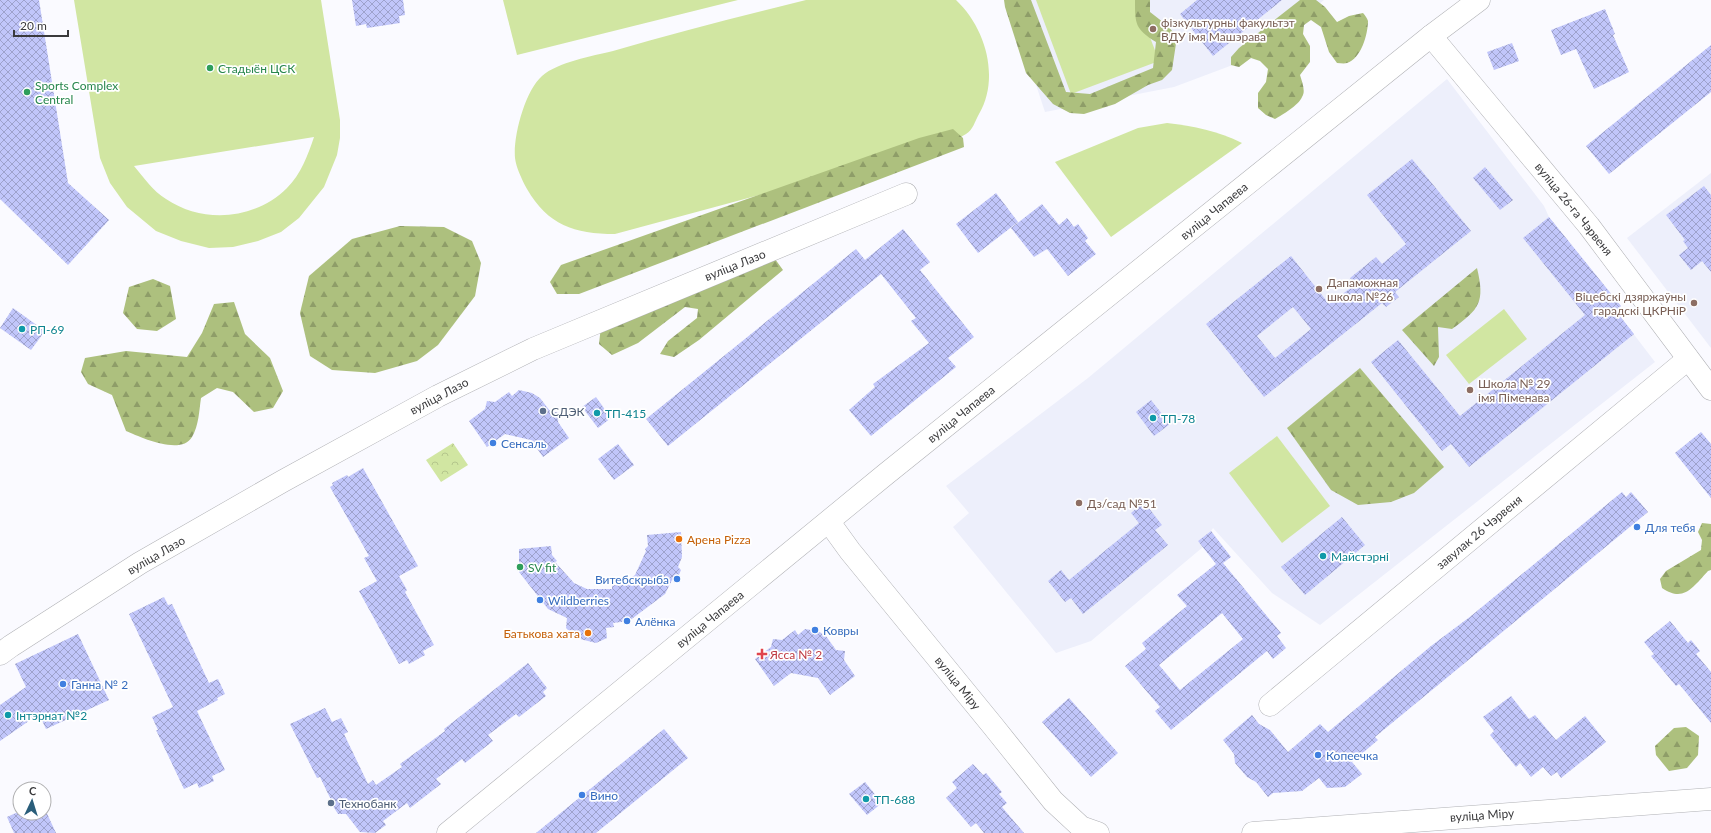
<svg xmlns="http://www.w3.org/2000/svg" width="1711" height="833" font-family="Lato,sans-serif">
<defs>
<pattern id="forest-firs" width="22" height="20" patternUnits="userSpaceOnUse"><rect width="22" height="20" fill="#adc07e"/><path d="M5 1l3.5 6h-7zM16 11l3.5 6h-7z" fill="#8e9d68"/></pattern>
<pattern id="park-crowns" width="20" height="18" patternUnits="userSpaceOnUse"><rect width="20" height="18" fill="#d1e6a2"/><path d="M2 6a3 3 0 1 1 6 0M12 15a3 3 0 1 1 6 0" fill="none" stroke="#b4c68c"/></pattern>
<pattern id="building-cross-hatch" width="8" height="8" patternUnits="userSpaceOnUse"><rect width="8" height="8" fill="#c1c6fa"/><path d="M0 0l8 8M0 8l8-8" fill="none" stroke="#9ea2cc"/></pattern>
</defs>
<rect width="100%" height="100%" fill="#fafaff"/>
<!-- built -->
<g fill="#edeffb">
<polygon points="1008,0 1324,0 1254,57 1174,87 1045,112"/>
<polygon points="1447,79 1544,206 1549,217 1621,306 1616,311 1655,362 1320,625 1272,593 1213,528 1211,531 1198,541 1203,547 1091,641 1056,653 953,527 969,513 946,486 1088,378"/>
<polygon points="1711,173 1711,348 1627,238"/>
</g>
<!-- green -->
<g fill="#d1e6a2" fill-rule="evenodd">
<path d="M 74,0 L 321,0 L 340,120 L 340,138 L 337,155 L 324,187 L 299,218 L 281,232 L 258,241 L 233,247 L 209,248 L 181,241 L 156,231 L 127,207 L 110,183 L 100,158 ZM 314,137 C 308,155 301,174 287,188 C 255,220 203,224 166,199 C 153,191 144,178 134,166 Z"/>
<polygon points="503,0 738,0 517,55"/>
<path d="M 806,0 L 956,0 C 986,28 1000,78 979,114 C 975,121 973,130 966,134 C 954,142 936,146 923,151 L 615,234 C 574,234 548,225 527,189 C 522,180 516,167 515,158 C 513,136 525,91 542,76 C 558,62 592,56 613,51 C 677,32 742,16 806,0 Z"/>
<polygon points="1036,0 1136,0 1159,61 1071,94"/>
<path d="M 1167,123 C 1194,126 1218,131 1242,143 L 1111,237 L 1055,162 L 1138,128 Z"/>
<polygon points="1504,309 1527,339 1469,384 1446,355"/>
<polygon points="1277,436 1330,506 1282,543 1229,473"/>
</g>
<!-- forest -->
<g fill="url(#forest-firs)">
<path d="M 1004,0 L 1031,0 L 1066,92 L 1090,94 L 1153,68 L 1156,42 C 1135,29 1135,24 1135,0 L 1150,0 L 1150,12 L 1168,26 L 1177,37 L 1172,70 L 1162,80 L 1148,85 L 1115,104 L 1084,114 L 1070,113 L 1053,104 L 1026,73 L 1005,7 Z"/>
<path d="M 1300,0 L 1316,0 L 1325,7 L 1337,22 L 1349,16 L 1363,13 C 1365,15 1367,18 1368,21 C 1368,34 1361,59 1347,63 C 1344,64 1340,63 1337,63 L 1329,52 L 1321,27 L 1311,20 L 1304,25 L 1303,34 L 1310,46 L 1310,62 L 1300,75 C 1302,82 1306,91 1302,97 C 1299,105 1282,115 1275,119 L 1266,115 L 1258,108 L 1258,93 L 1266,82 L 1268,69 L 1260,61 L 1251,58 L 1239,67 L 1231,65 L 1231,57 L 1239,48 Z"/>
<polygon points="953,129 963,138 964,147 579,294 557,294 550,282 561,265 919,138"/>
<polygon points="400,226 444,227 472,241 481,263 475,296 438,345 417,361 375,373 332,370 310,356 300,313 309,276 352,239"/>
<polygon points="775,259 783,270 699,340 674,357 660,354 668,341 697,318 698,309 685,307 638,343 612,355 599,344 601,326"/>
<path d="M 1477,268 C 1485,302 1480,309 1452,329 L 1438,327 L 1439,357 L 1434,366 L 1402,330 Z"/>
<polygon points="153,279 170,286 176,319 157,331 137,329 123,313 129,287"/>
<path d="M 234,302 L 245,334 L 270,358 L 283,391 L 273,408 L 254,412 L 233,392 L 217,388 L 201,398 C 199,411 199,425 192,437 C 181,456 140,437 126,431 L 112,395 L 88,384 L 81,372 L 85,358 L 126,351 L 187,357 L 202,333 L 214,304 Z"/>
<polygon points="1360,368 1444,467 1414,493 1391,502 1358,505 1331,490 1287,428"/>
<path d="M 1702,523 L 1711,524 L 1711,570 L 1708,571 C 1693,587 1684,603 1662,588 L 1660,579 L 1666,571 L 1701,550 L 1702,540 L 1698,532 Z"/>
<polygon points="1686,727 1699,736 1698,755 1687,768 1669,771 1656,755 1655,746 1674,728"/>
</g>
<!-- park -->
<polygon fill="url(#park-crowns)" points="453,443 468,465 441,482 426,460"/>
<!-- building -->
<g fill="url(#building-cross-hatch)" fill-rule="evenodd">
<polygon points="0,0 39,0 68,183 109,220 68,265 0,199"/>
<polygon points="352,0 403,0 405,15 399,16 400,23 367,28 366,24 356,26"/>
<polygon points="1197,0 1282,0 1213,56 1180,14"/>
<polygon points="1605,9 1615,34 1613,35 1629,72 1594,89 1576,49 1561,55 1551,30"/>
<polygon points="1512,43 1519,61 1494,70 1487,52"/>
<polygon points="1711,45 1711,92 1609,174 1586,146"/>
<path d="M 1412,159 L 1471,231 L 1395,292 L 1399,297 L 1386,307 L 1382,303 L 1264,397 L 1206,324 L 1291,256 L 1329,304 L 1356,284 L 1350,278 L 1376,257 L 1382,264 L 1406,244 L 1367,195 ZM 1293,307 L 1311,329 L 1275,358 L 1257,336 Z"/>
<polygon points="1485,167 1513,200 1500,210 1473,178"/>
<polygon points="1704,186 1711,195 1711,272 1702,261 1691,270 1679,255 1688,248 1683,241 1685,240 1666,215"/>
<polygon points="996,193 1018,222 978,253 956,224"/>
<polygon points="1042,204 1059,225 1067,218 1074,227 1078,224 1088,238 1085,241 1096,254 1068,276 1047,249 1034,257 1011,228"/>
<polygon points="1549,217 1621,306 1616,311 1634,334 1469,467 1451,444 1442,451 1371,362 1398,340 1460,416 1585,315 1523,238"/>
<polygon points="903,229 930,262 920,270 974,337 948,358 956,367 871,436 849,410 875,387 873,384 929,343 911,321 916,318 881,274 668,446 646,419 856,249 865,260"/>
<polygon points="13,308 45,331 31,350 0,328"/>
<polygon points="519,390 532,393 540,398 550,411 559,413 558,422 569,438 543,457 531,440 505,434 487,447 469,421 485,409 487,401 495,402 509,392 512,396"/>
<polygon points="596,397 611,418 598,428 582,407"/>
<polygon points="1151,400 1170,424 1154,436 1136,412"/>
<polygon points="1701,432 1711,444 1711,498 1675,453"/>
<polygon points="618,444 634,465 614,480 598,459"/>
<polygon points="363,468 418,566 399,576 407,590 405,592 434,645 423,651 425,655 409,664 407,660 399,664 359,591 377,581 364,558 369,556 330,487 333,485 332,483 347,475 348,477"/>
<polygon points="1622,492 1626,497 1631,492 1648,512 1375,737 1378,740 1352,762 1362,774 1345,787 1327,788 1319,778 1302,791 1273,793 1268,797 1256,782 1247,777 1235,763 1234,754 1223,740 1252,715 1259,724 1270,730 1288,752 1320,724 1328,732 1431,646 1471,616"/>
<polygon points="1144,502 1162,525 1155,530 1168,545 1083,614 1071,598 1065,602 1048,581 1061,570 1069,580 1139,523 1131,513"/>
<polygon points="1342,517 1365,545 1305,595 1281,567"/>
<path d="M 1211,531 L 1231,557 L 1223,563 L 1281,633 L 1277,636 L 1286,648 L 1273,659 L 1267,651 L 1171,730 L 1155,711 L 1160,707 L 1125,666 L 1146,649 L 1142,643 L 1187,606 L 1177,595 L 1216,564 L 1198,541 ZM 1222,613 L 1243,639 L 1180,690 L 1159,665 Z"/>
<polygon points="681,532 682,557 678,567 681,570 676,582 672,580 665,594 629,621 613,623 614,627 606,628 607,638 596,643 576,638 566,628 567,618 548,609 519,572 519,549 551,546 552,555 557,561 555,562 574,583 587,589 612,589 612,585 620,585 635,575 646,551 645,549 648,546 647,535"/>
<polygon points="164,597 168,605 172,604 209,683 218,679 225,694 217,698 218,700 197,711 225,770 212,776 214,781 199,788 197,783 184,789 156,730 158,730 152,717 173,707 129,614"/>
<polygon points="1670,621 1688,643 1691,640 1700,651 1696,654 1711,672 1711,723 1679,684 1676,686 1651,656 1654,654 1644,642"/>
<polygon points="805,629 818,631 826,636 836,650 845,651 844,660 855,676 830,695 818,678 791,673 774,686 755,659 771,647 773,639 782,640 795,630 798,635"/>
<polygon points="78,634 109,700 46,729 39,714 0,741 0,705 26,687 15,664"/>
<polygon points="528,663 547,688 543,692 546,696 519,717 516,714 488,735 493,741 465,763 462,759 436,779 441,784 410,808 407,803 383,821 386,825 375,833 360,832 346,814 338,814 331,803 332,802 320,777 317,778 290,724 325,708 332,722 341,718 348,732 344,734 368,784 373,780 376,785 402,767 400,764 445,731 444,729"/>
<polygon points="1511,696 1529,719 1535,715 1556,740 1585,716 1606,742 1561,778 1557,772 1551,776 1543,767 1531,777 1520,763 1516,767 1490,735 1494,731 1483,717"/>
<polygon points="1069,698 1118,753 1091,777 1042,722"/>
<polygon points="664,729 688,758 596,833 536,833"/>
<polygon points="973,764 983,775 986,773 1002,792 999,794 1007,803 1002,807 1024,833 984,833 976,823 971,827 946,798 957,788 952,782"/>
<polygon points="865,782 882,803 867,815 849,794"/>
<polygon points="44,807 56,833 14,833 7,817 20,811 20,813 44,813"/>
</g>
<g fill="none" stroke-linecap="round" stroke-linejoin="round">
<defs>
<g id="minor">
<polyline points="1431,36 1589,226 1711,389"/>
<polyline points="829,522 850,551 993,726 1053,801 1081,827 1098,833"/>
<polyline points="0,654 11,646 140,563 283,481 438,396 533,349 906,194"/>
<polyline points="1270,705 1688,359"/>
<polyline points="448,833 886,474 1431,36 1479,0"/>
<polyline points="1253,833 1711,799"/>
</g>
</defs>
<!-- minor casing -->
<use href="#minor" stroke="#b0b1b5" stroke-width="23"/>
<!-- minor -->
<use href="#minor" stroke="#fff" stroke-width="22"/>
</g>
<!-- markers -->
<g fill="#8d6e63" stroke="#fff" stroke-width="1.5">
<circle cx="1153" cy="29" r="4"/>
<circle cx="1319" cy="289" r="4"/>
<circle cx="1694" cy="303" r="4"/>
<circle cx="1470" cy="390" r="4"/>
<circle cx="1079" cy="503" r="4"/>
</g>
<g fill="#2e9e5b" stroke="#fff" stroke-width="1.5">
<circle cx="210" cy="68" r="4"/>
<circle cx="27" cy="92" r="4"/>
<circle cx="520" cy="567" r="4"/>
</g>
<g fill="#0f9aa8" stroke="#fff" stroke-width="1.5">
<circle cx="22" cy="329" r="4"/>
<circle cx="597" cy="413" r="4"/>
<circle cx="1153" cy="418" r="4"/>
<circle cx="1323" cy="556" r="4"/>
<circle cx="8" cy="715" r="4"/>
<circle cx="866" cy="799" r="4"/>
</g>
<g fill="#5c6f8a" stroke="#fff" stroke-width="1.5">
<circle cx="543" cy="411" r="4"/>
<circle cx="331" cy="803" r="4"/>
</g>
<g fill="#3f7fe0" stroke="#fff" stroke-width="1.5">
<circle cx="493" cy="443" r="4"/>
<circle cx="1637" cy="527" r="4"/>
<circle cx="677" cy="579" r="4"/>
<circle cx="540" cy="600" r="4"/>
<circle cx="627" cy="621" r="4"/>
<circle cx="815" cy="630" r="4"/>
<circle cx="63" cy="684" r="4"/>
<circle cx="1318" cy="755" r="4"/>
<circle cx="582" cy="795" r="4"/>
</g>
<g fill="#e8710a" stroke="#fff" stroke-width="1.5">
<circle cx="679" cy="539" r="4"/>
<circle cx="588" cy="633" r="4"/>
</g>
<path fill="#e0444e" stroke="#fff" stroke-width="1.5" d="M760 648h4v4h4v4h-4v4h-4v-4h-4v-4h4z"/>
<g text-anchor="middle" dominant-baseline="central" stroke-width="3.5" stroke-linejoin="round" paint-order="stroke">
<!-- education labels -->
<g font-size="12" fill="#785e54" stroke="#fff" text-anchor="start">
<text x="1161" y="22">фізкультурны факультэт<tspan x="1161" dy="14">ВДУ імя Машэрава</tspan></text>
<text x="1327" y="282">Дапаможная<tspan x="1327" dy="14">школа №26</tspan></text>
<text x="1686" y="296" text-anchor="end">Віцебскі дзяржаўны<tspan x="1686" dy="14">гарадскі ЦКРНіР</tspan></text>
<text x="1478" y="383">Школа № 29<tspan x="1478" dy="14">імя Піменава</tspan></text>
<text x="1087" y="503">Дз/сад №51</text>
</g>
<!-- leisure labels -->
<g font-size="12" fill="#27864d" stroke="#fff" text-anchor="start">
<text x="218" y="68">Стадыён ЦСК</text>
<text x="35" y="85">Sports Complex<tspan x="35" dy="14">Central</tspan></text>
<text x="528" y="567">SV fit</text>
</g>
<!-- street labels -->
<g font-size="12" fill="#3a3a3c" stroke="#fff">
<text transform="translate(1574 209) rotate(51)">вуліца 26-га Чэрвеня</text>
<text transform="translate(1214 211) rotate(-39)">вуліца Чапаева</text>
<text transform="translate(735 265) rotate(-22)">вуліца Лазо</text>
<text transform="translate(439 396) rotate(-28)">вуліца Лазо</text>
<text transform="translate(961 414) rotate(-39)">вуліца Чапаева</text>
<text transform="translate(1479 532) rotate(-40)">завулак 26 Чэрвеня</text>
<text transform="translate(156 555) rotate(-30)">вуліца Лазо</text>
<text transform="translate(710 619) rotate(-39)">вуліца Чапаева</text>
<text transform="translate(958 683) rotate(51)">вуліца Міру</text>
<text transform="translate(1482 815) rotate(-4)">вуліца Міру</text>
</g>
<!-- culture labels -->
<g font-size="12" fill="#0d838f" stroke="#fff" text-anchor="start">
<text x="30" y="329">РП-69</text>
<text x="605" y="413">ТП-415</text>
<text x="1161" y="418">ТП-78</text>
<text x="1331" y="556">Майстэрні</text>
<text x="16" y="715">Інтэрнат №2</text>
<text x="874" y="799">ТП-688</text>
</g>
<!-- service labels -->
<g font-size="12" fill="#4e5e75" stroke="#fff" text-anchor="start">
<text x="551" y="411">СДЭК</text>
<text x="339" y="803">Технобанк</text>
</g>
<!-- shop labels -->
<g font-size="12" fill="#366cbe" stroke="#fff" text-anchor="start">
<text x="501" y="443">Сенсаль</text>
<text x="1645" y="527">Для тебя</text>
<text x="669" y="579" text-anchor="end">Витебскрыба</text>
<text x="548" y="600">Wildberries</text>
<text x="635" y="621">Алёнка</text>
<text x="823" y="630">Ковры</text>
<text x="71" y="684">Ганна № 2</text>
<text x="1326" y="755">Копеечка</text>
<text x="590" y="795">Вино</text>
</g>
<!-- food labels -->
<g font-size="12" fill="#c56008" stroke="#fff" text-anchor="start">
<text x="687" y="539">Арена Pizza</text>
<text x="580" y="633" text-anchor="end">Батькова хата</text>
</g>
<!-- health labels -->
<g font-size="12" fill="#be3a42" stroke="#fff" text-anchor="start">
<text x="770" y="654">Ясса № 2</text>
</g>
</g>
<!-- north arrow -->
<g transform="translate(32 801) rotate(4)"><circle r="19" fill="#ffffff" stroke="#b0b0b1"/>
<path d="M0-3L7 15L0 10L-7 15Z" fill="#2a5e7a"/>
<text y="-6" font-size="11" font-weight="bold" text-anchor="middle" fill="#3a3a3c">С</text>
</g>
<!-- scale -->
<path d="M14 30v6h54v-6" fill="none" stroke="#3a3a3c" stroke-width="2"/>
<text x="20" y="30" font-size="12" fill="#3a3a3c" stroke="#ffffff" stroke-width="3" paint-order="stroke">20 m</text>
</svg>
